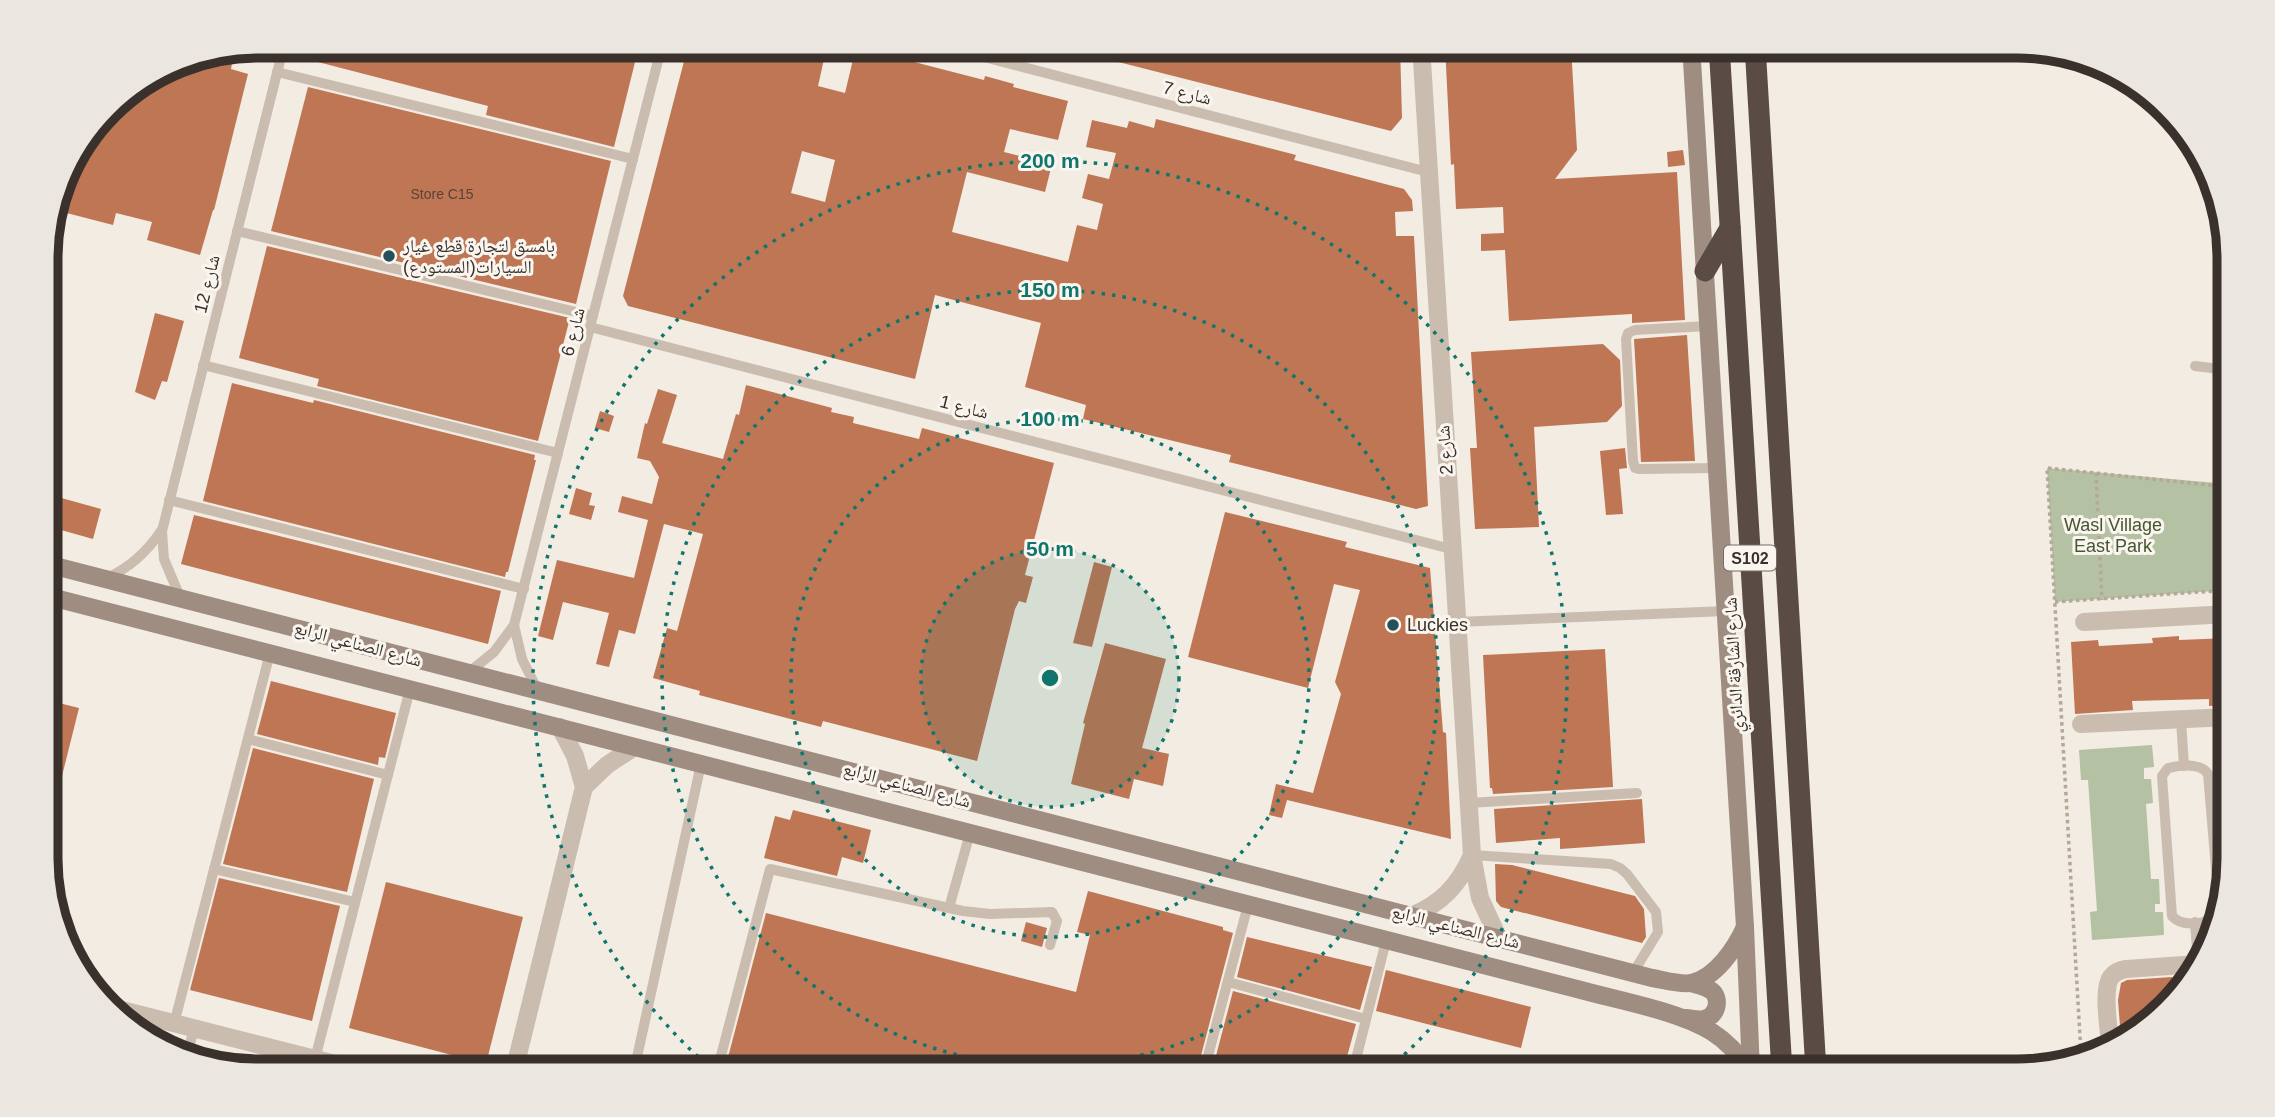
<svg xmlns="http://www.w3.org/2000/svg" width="2275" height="1117" font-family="Helvetica,'Noto Naskh Arabic',sans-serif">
<rect width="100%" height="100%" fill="#f2ece2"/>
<!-- green -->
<g fill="#b5c1a3">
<polygon points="2047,468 2228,484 2229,590 2055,602"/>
<polygon points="2224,740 2229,740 2229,800 2224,800 2222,776 2226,775 2225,768 2217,768 2215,744 2224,743"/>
<polygon points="2152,745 2154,767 2144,768 2144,779 2151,779 2153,803 2146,804 2151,879 2159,879 2160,904 2155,904 2155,912 2163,912 2164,935 2092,940 2090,912 2097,911 2088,780 2081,780 2079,750"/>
</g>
<!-- building -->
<g fill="#be7655" fill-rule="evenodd">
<polygon points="318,46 639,46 614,147 486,115 488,106 314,61"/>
<path d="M 688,46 L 827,46 L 818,86 L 845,93 L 856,47 L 984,80 L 985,76 L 1014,84 L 1013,87 L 1068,101 L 1058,140 L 1010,129 L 1004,152 L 1052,164 L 1045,192 L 967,172 L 952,232 L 1068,262 L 1077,225 L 1097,230 L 1103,204 L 1082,198 L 1088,174 L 1109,179 L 1116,153 L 1086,147 L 1092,120 L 1127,128 L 1129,121 L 1154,128 L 1156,119 L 1296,155 L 1294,160 L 1404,189 L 1412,200 L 1413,211 L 1395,212 L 1396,236 L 1414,236 L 1428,506 L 1416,509 L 1229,462 L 1231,455 L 1083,419 L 1086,405 L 1025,387 L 1041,323 L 935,295 L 915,379 L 628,306 L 623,296 ZM 802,151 L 835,160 L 825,202 L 791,193 Z"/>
<polygon points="1072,46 1400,46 1402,118 1391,131 1071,50"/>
<polygon points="1445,46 1571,46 1577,150 1555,179 1677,172 1685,320 1632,323 1632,314 1509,321 1505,250 1481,251 1481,234 1504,233 1503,207 1456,209 1454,164 1451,165"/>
<polygon points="217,54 233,58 231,69 248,74 214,210 213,210 200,255 147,240 152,222 116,213 113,225 55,210 63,182 69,184 77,152 118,99 177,62"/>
<polygon points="308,87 611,161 576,304 271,231"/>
<polygon points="1683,150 1685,165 1668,167 1667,152"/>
<polygon points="267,246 570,318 538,441 317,386 319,379 239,358"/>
<polygon points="155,313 184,321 167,382 162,381 155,400 135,392"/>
<polygon points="1687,335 1695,461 1641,462 1634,339"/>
<polygon points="1603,344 1620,360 1622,406 1607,422 1534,427 1539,527 1475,529 1470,448 1477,448 1471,352"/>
<polygon points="232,383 313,403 314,400 535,455 534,460 536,460 508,572 506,572 505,577 203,501"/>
<polygon points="746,385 832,408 831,412 854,417 853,423 919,439 922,428 1054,463 1025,575 1033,577 1026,603 1019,601 1015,609 977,761 823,721 821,727 699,695 700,691 653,678 667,628 677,631 703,534 664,524 635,634 619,630 609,667 596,664 609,613 563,602 553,640 538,636 557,560 634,578 648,520 618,512 622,496 652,504 659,477 650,461 637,458 645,423 647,424 658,389 677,395 662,443 723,459 736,414 739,415"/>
<polygon points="600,411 614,416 609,432 595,428"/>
<polygon points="1625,448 1627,468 1619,469 1623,514 1606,515 1600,451"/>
<polygon points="576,488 592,493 589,505 595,506 591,520 569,514"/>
<polygon points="47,494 101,509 93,539 47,526"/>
<polygon points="1225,512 1347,542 1345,547 1430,568 1443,732 1446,733 1451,839 1287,800 1282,818 1269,815 1276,784 1313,793 1341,694 1335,682 1360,590 1334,584 1308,688 1188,657"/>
<polygon points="194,515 501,591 488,644 181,564"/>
<polygon points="1094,562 1112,567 1092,647 1073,643"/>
<polygon points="2179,636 2179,640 2229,638 2229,705 2209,706 2209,699 2132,701 2133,710 2075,714 2071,642 2098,640 2099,646 2153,643 2152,638"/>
<polygon points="1105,643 1166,659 1142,748 1169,754 1163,786 1134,779 1129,799 1071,784 1085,724 1083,723"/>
<polygon points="1605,649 1613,787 1493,794 1492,788 1490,788 1483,655"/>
<polygon points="271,681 396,713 385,758 379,757 378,765 257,734"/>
<polygon points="47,700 79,708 52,816 47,815"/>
<polygon points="253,748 374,779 347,892 223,864"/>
<polygon points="1642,799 1645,843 1560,849 1560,838 1496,843 1494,809"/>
<polygon points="793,810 871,830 863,863 842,857 837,876 764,858 775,816 790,820"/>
<polygon points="1495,864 1512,865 1635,896 1644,909 1646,937 1642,943 1501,907 1496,901"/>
<polygon points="219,878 340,906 312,1021 190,990"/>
<polygon points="386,882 523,917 486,1064 349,1028"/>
<polygon points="1088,891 1223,927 1223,930 1233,933 1197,1071 1170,1071 1146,1065 1145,1071 752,1071 726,1065 766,913 1076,992 1090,935 1077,932"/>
<polygon points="1026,922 1047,928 1042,947 1021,941"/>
<polygon points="1247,937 1372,967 1360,1010 1237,977"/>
<polygon points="1386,970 1531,1007 1521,1048 1376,1011"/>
<polygon points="2172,977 2172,980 2184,980 2135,1035 2121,1039 2118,1000 2121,983 2127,980"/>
<polygon points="1233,991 1356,1024 1343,1071 1212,1071"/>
</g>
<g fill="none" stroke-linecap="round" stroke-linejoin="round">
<!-- path -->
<g stroke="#b6a899" stroke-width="3.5" stroke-dasharray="3.5 3.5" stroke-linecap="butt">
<polyline points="2096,473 2102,600"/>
<polyline points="2055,602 2229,590"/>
<polyline points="2081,1054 2047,468 2228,487"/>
</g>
<!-- lane -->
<g stroke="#cabdaf" stroke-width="10">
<polyline points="938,45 1428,172"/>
<polyline points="277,72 633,159"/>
<polyline points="237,231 593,316"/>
<polyline points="1708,326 1635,330 1628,333 1626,339 1633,461 1635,468 1639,469 1717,468"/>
<polyline points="590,327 1451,549"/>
<polyline points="203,365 558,453"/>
<polyline points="2195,366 2228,370"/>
<polyline points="169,500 524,589"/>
<path d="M 107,578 C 131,567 147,552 161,531"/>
<polyline points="180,597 164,559 162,531 284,45"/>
<polyline points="1456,622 1726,611"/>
<polyline points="514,625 522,659 537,689"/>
<polyline points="468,673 494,652 514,625 662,45"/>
<polyline points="2181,720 2184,766"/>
<polyline points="248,739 388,775"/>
<polyline points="1469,803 1637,793"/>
<polyline points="1472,855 1611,864 1620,868 1627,874 1656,912 1658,932 1633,973"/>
<polyline points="214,869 355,902"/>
<polyline points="949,908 970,833"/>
<path d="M 2217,915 C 2206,925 2181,927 2172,916 L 2162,776 L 2168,768 C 2181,765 2200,762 2208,774 L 2219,904"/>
<polyline points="2195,922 2198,964"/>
<polyline points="1228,982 1366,1019"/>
<polyline points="174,1024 270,653"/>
<polyline points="187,1055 194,1029"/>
<polyline points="315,1059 410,689"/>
<polyline points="634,1071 701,764"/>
<polyline points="717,1071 770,869 963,911 990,914 1052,912 1057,921 1050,945"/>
<polyline points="1204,1071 1248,905"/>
<polyline points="1353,1071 1386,941"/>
</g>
<!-- street -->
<g stroke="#cabdaf" stroke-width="18">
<polyline points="1421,45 1472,855 1480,898 1498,937"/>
<polyline points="2084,622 2229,614"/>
<polyline points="2081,724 2229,717"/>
<polyline points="584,787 607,765 633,748"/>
<path d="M 1411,916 C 1441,904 1459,885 1472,855"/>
<polyline points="114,1008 363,1071"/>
<path d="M 2110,1044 C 2109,1029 2102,989 2111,977 C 2115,972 2120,970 2126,969 L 2198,964"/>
<polyline points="514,1071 584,787 575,756 560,727"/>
</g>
<!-- secondary -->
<g stroke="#9e8d80" stroke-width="18">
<polyline points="1691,45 1745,927 1751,1071"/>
<path d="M 47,564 L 1652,978 C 1664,980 1680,985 1691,983 C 1716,978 1736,947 1745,927"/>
<path d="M 47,596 L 1577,989 C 1616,1000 1679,1011 1712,1032 C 1728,1042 1740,1056 1750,1071"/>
<path d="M 1686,1018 C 1692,1019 1699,1020 1704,1019 C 1716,1017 1721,1001 1713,992 C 1708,987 1698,985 1691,983"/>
</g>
<!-- highway -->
<g stroke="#5a4c44" stroke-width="21">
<polyline points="1719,45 1782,1071"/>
<polyline points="1755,45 1816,1071"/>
<polyline points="1705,271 1730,228"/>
</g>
</g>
<!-- distance rings -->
<circle cx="1050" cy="678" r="129" fill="#0f766e" fill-opacity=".12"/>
<g fill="none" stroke="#0f766e" stroke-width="3.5" stroke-dasharray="3.5 7">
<circle cx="1050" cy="678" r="129"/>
<circle cx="1050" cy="678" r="259"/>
<circle cx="1050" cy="678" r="388"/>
<path d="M714 1071A517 517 0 1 1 1386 1071"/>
</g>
<!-- markers -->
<g fill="#245159" stroke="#faf6ef" stroke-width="2.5">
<circle cx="389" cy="256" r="7"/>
<circle cx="1393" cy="625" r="7"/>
</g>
<g text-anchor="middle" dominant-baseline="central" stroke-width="6" stroke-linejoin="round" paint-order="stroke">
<!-- number labels -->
<g font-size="14" fill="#5b4236">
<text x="442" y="194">Store C15</text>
</g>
<!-- shield labels -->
<rect fill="#faf6ef" stroke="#746c66" stroke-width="2" x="1724" y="545.5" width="52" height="25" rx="5"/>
<g font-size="16" font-weight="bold" fill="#3a312c">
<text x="1750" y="558">S102</text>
</g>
<!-- street labels -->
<g font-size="18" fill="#3a312c" stroke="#faf6ef">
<text transform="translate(1187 93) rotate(14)">شارع 7</text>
<text transform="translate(207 284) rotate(-76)">شارع 12</text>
<text transform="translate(573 332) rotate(-76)">شارع 6</text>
<text transform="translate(964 407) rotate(14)">شارع 1</text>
<text transform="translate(1445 450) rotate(-94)">شارع 2</text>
<text transform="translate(358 644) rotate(15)">شارع الصناعي الرابع</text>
<text transform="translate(1734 665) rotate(-93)">شارع الشارقة الدائري</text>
<text transform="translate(907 785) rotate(15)">شارع الصناعي الرابع</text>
<text transform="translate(1456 927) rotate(14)">شارع الصناعي الرابع</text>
</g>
<!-- poi labels -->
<g font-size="18" fill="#3a312c" stroke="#faf6ef" text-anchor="start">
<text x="403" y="246">بامسق لتجارة قطع غيار<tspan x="403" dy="21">السيارات(المستودع)</tspan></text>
<text x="1407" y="625">Luckies</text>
</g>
<!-- park labels -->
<g font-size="18" fill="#465631" stroke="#faf6ef">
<text x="2113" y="525">Wasl Village<tspan x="2113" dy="21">East Park</tspan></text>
</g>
</g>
<!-- crop -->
<path d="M0 0H2275V1117H0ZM258 58H2017A200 200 0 0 1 2217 258V859A200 200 0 0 1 2017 1059H258A200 200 0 0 1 58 859V258A200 200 0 0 1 258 58Z" fill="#ebe6df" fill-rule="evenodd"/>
<path fill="none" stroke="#3a312c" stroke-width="9" d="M258 58H2017A200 200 0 0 1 2217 258V859A200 200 0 0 1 2017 1059H258A200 200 0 0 1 58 859V258A200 200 0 0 1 258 58Z"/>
<circle cx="1050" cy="678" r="10" fill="#0f766e" stroke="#faf6ef" stroke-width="3.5"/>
<g font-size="21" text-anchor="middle" font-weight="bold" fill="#0f766e" stroke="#faf6ef" stroke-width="6" stroke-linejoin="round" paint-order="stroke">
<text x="1050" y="168">200 m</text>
<text x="1050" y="297">150 m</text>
<text x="1050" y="426">100 m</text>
<text x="1050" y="556">50 m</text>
</g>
</svg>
